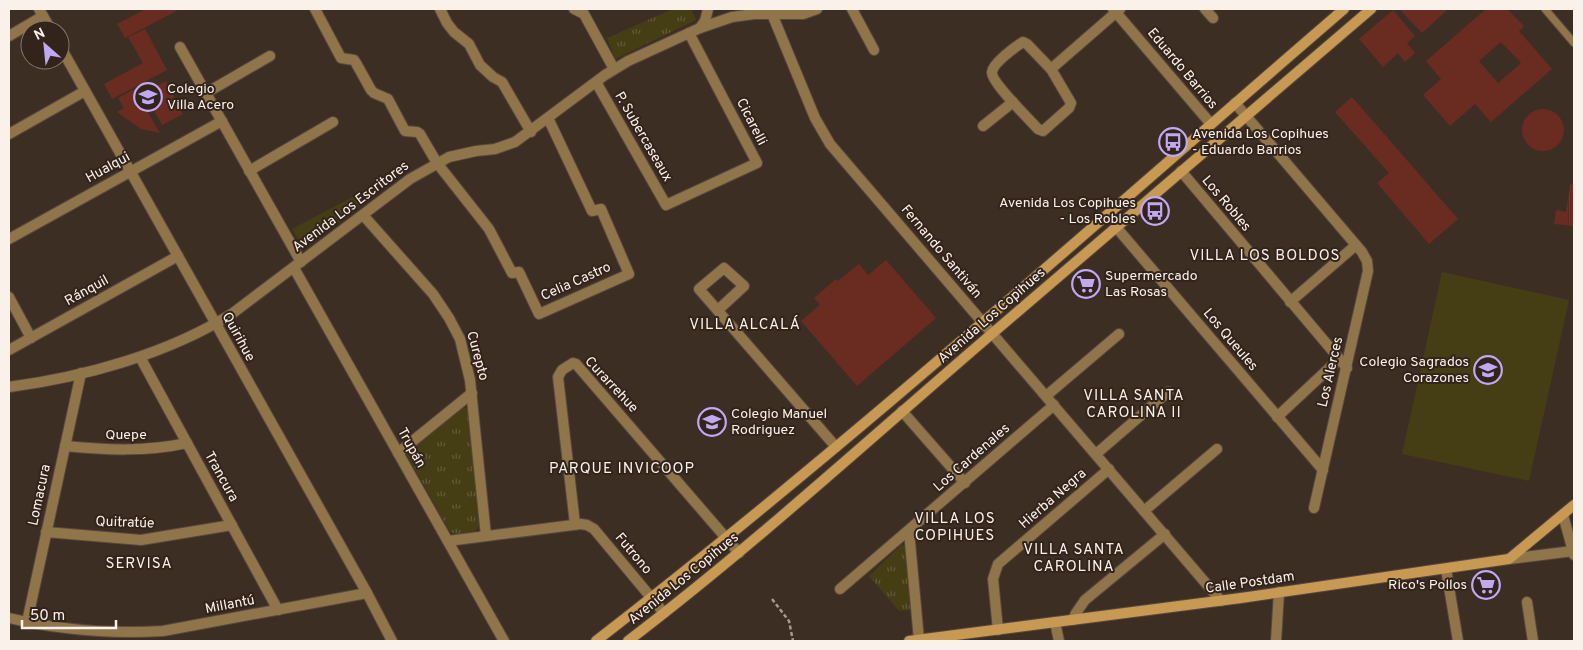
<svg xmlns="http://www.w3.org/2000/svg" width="1583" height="650" font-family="Overpass,sans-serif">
<defs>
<pattern id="park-tufts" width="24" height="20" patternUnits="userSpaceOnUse" patternTransform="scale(1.25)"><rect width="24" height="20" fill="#453e15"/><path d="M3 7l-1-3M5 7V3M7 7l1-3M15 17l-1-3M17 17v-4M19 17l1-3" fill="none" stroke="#615a37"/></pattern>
</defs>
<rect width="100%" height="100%" fill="#3d2e24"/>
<!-- grass -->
<g fill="#453e15">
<path d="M 381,182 C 360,209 332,229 303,247 L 292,229 Z"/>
<polygon points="1442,272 1569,300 1529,481 1402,454"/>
</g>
<!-- park -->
<g fill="url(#park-tufts)">
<polygon points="673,9 691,9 696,20 615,59 607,38"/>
<path d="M 461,407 L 466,408 L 470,413 L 480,524 C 477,534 458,536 450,532 L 406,453 L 408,449 Z"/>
<polygon points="902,544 907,548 910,610 899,611 869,576"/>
</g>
<!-- building -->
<g fill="#6a2b21" fill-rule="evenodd">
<polygon points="146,9 180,9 125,38 117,24"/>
<polygon points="1399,9 1448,9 1422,33"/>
<path d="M 1486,9 L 1507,9 L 1524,26 L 1519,31 L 1552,69 L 1491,122 L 1475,104 L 1450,126 L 1423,95 L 1441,79 L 1426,61 ZM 1501,42 L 1521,63 L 1498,83 L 1479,61 Z"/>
<polygon points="1393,10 1415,36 1407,43 1415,53 1405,62 1398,53 1383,67 1359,39"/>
<polygon points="145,29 167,70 112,99 104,84 143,63 128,37"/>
<polygon points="166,81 183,114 162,125 144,92"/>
<polygon points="134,89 140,99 160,133 141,129 117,112 124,108 118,98"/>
<polygon points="1352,97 1458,219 1429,244 1377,183 1389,173 1335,112"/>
<circle cx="1543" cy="130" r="21"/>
<polygon points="1570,184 1574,185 1574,226 1554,224 1556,210 1566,212"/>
<polygon points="886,260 936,318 857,386 801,321 820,305 814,298 836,279 838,281 859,264 868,275"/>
</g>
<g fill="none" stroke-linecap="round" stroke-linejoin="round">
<defs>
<polyline id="lane" points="1545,9 1574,43"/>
<g id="street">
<polyline points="39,9 51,30"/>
<polyline points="315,9 341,58 354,60 356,63 371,90 374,93 388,99 405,131 417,132 420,134 437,163 489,229 512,273 519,272 539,314 629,274 601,209 592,211 548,118"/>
<polyline points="440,9 447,23 454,32 469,44 480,65 493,77 502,82 531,132"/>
<polyline points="574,9 584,14 614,69"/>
<polyline points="852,9 874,50"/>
<polyline points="1113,9 1211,124"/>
<polyline points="1205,9 1213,18"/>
<polyline points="772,14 815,118 830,144 1221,601"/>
<polyline points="700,28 705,21 708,9"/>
<polyline points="9,36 43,16"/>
<path d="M 1023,42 L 1027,44 L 1051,69 L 1071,103 L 1069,108 L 1043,131 L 1038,129 C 1029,119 991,82 992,72 C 993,63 1015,47 1023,42 Z"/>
<polyline points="60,46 367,593 392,641"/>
<polyline points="180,47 301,262"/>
<polyline points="1051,69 1120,9"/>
<polyline points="596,82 666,205 757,163 689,33"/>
<polyline points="206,93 270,56"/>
<polyline points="1235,103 1362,252 1367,261 1368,271 1314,508"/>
<polyline points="983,126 1013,102"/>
<polyline points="9,134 85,91"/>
<polyline points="249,171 333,122"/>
<polyline points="1181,171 1347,368"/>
<polyline points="363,215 433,294 449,318 460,339 470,380 486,536"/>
<polyline points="1116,227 1323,470"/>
<polyline points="9,239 222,121"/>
<polyline points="294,268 504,641"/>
<polyline points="9,297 31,338"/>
<polyline points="1290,302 1356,245"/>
<polyline points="718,310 744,286 724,268 699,289 836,447"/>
<polyline points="9,350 178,256"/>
<polyline points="140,357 278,610"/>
<path d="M 9,387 C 84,377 168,354 233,313 L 410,179 L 449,157 L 476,151 L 495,149 L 515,142 L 605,75 L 628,61 L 700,28 L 732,17 L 754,14 L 803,14 L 817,9"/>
<polyline points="1046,396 1119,334"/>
<polyline points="902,411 965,483"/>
<polyline points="1277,417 1339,359"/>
<path d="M 65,446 C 106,450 146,452 187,443"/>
<polyline points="398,453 472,393"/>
<polyline points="1096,454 1168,392"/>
<polyline points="1144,511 1217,449"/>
<polyline points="1563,515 1574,555"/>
<polyline points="575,524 558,377 562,370 573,363 576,364 739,553"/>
<polyline points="909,531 919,640"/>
<polyline points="46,532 141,540 232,525"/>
<polyline points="448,541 581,524 587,525 594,529 664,613"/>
<polyline points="1509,559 1573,551"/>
<polyline points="1446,569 1458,641"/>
<polyline points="840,589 1054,405"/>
<polyline points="1527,602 1533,641"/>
<path d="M 9,618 C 59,630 111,634 163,631 L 367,593"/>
<polyline points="1073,620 1076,613 1085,600 1165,534"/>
<polyline points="27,622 81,373"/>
<polyline points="1055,622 1059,641"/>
<polyline points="998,630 993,579 998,564 1109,469"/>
<polyline points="1276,641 1279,592"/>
</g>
<g id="secondary">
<path d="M 596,641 C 854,441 1097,222 1344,9"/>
<path d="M 628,641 C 750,548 864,444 980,344 C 1110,231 1241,120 1371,9"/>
<polyline points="909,641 1241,598 1509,559 1574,505"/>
</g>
</defs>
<!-- lane casing -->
<use href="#lane" stroke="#584940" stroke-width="9"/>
<!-- street casing -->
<use href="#street" stroke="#584940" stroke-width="12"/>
<!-- secondary casing -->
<use href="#secondary" stroke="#584940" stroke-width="12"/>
<!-- path -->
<polyline stroke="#a59991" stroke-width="2.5" stroke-dasharray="4 2.5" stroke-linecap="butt" points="772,599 789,621 793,641"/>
<!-- lane -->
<use href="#lane" stroke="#91754a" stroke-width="7"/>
<!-- street -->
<use href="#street" stroke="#91754a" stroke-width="10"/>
<!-- secondary -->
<use href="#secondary" stroke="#c79952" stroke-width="10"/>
</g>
<!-- icons -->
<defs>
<symbol id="school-ring" viewBox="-11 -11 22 22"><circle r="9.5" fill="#33241b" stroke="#c0a8f3" stroke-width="1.5"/><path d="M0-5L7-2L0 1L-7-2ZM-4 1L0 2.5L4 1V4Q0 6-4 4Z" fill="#c0a8f3"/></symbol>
<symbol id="bus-ring" viewBox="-11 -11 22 22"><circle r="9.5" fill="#33241b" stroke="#c0a8f3" stroke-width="1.5"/><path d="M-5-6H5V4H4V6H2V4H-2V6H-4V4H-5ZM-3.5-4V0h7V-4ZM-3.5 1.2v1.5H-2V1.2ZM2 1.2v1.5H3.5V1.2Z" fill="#c0a8f3"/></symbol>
<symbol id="supermarket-ring" viewBox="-11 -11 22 22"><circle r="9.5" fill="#33241b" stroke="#c0a8f3" stroke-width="1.5"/><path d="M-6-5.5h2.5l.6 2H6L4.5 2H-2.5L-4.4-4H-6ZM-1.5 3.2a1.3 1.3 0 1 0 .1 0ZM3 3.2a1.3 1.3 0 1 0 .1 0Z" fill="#c0a8f3"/></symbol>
</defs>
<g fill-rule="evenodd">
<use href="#school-ring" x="132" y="81" width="32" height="32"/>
<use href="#bus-ring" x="1157" y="126" width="32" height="32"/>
<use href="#bus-ring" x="1139" y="195" width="32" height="32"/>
<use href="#supermarket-ring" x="1070" y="268" width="32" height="32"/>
<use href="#school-ring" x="1472" y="354" width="32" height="32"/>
<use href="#school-ring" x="696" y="406" width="32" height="32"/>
<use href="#supermarket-ring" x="1470" y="569" width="32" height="32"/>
</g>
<g text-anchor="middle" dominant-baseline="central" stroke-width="4" stroke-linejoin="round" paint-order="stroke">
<!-- street labels -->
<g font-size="14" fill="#fbf1eb" stroke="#33241b">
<text transform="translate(1182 69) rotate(50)">Eduardo Barrios</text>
<text transform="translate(751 122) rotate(63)">Cicarelli</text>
<text transform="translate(643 137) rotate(60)">P. Subercaseaux</text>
<text transform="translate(108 168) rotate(-29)">Hualqui</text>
<text transform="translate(1226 204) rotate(50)">Los Robles</text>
<text transform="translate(351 207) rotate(-37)">Avenida Los Escritores</text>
<text transform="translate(941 252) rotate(50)">Fernando Santiván</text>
<text transform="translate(576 282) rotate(-24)">Celia Castro</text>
<text transform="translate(87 291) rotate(-29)">Ránquil</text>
<text transform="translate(992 316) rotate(-41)">Avenida Los Copihues</text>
<text transform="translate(238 337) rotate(61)">Quirihue</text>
<text transform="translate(1230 340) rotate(50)">Los Queules</text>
<text transform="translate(477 356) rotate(75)">Curepto</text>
<text transform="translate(1331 372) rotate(-77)">Los Alerces</text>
<text transform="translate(611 385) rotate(47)">Curarrehue</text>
<text x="126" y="435">Quepe</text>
<text transform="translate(411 448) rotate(61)">Trupán</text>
<text transform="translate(972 458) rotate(-41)">Los Cardenales</text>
<text transform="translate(221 477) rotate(61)">Trancura</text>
<text transform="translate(40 495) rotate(-78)">Lomacura</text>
<text transform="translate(1053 499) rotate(-41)">Hierba Negra</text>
<text transform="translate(125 523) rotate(2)">Quitratúe</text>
<text transform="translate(633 554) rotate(50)">Futrono</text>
<text transform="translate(684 579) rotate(-39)">Avenida Los Copihues</text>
<text transform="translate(1250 583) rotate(-8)">Calle Postdam</text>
<text transform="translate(230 605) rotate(-11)">Millantú</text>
</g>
<!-- poi labels -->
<g font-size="14" fill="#fbf1eb" stroke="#33241b" text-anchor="start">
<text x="167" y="89">Colegio<tspan x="167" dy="16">Villa Acero</tspan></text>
<text x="1192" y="134">Avenida Los Copihues<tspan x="1192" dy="16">- Eduardo Barrios</tspan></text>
<text x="1136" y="203" text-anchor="end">Avenida Los Copihues<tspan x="1136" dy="16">- Los Robles</tspan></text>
<text x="1105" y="276">Supermercado<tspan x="1105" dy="16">Las Rosas</tspan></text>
<text x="1469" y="362" text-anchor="end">Colegio Sagrados<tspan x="1469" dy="16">Corazones</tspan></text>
<text x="731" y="414">Colegio Manuel<tspan x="731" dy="16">Rodriguez</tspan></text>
<text x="1467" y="585" text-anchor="end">Rico's Pollos</text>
</g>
<!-- neighbourhood labels -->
<g font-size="15" letter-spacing="1" fill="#fbf1eb" stroke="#33241b">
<text x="1265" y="256">VILLA LOS BOLDOS</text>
<text x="745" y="325">VILLA ALCALÁ</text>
<text x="1134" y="396">VILLA SANTA<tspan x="1134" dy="17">CAROLINA II</tspan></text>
<text x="622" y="469">PARQUE INVICOOP</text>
<text x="955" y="519">VILLA LOS<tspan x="955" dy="17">COPIHUES</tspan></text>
<text x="1074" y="550">VILLA SANTA<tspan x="1074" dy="17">CAROLINA</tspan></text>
<text x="139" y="564">SERVISA</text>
</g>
</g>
<!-- border -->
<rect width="1583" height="650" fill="none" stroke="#fbf1eb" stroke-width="20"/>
<!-- north arrow -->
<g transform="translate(45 45) rotate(333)"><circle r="24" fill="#33241b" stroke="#83766e"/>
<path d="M0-4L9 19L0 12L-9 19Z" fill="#c0a8f3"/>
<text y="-8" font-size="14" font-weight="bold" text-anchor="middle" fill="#fbf1eb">N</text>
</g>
<!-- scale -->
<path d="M22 620v8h94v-8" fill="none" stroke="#fbf1eb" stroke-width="2.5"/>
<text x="30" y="620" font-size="15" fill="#fbf1eb" stroke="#33241b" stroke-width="4" paint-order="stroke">50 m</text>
</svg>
